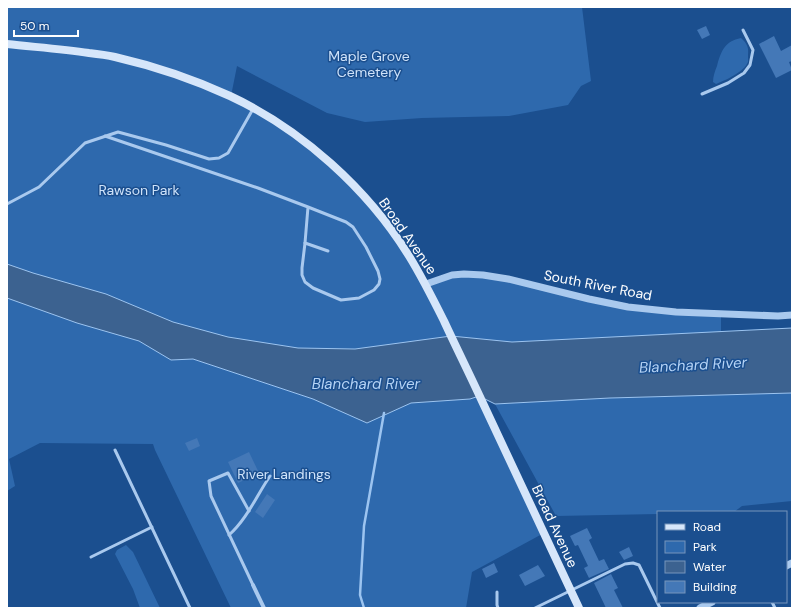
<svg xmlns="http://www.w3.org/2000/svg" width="799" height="615" font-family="'DM Sans',sans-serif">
<rect width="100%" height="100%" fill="#1b4f8f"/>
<!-- green -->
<g fill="#2e69ad">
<polygon points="7,7 582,7 591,81 581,86 568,105 509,116 422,118 365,122 327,113 237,66 231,96 311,147 367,200 426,284 452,275 483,275 628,307 721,313 721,364 471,378 544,533 472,572 466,608 231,608 155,450 153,444 40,443 9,459 15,486 7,491"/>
<path d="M 741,38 C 747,43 749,48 748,55 C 748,57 748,60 748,62 C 744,72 726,80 716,84 L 713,82 C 713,76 715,71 717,66 C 721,51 725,41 741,38 Z"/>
<polygon points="792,393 792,501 742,506 734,512 658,512 658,514 556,516 495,404 610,398"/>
<polygon points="126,545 133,552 160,608 140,608 133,589 115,554 117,550"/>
</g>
<!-- water -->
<polygon fill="#3c6290" stroke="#9cc4f0" points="7,264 33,273 106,294 173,322 228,337 298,348 355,349 451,336 512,342 792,328 792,393 610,398 495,404 479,396 470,399 411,403 367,423 313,399 193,359 171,360 139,341 77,323 7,298"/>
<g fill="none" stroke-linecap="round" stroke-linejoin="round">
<!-- stream -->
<polyline stroke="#9cc4f0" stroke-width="2.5" points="364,608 360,595 364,526 384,413"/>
</g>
<!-- building -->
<g fill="#4478b7">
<polygon points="706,26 710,35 702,39 697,30"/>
<polygon points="774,36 781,51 792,45 792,61 789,62 792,70 776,78 759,44"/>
<polygon points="197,438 200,446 189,451 185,443"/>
<polygon points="249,452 259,473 238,483 228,462"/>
<polygon points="267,494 275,500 263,518 255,512"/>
<polygon points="587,528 592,538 589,540 599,561 604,559 609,569 591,577 589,578 584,568 588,566 578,545 575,546 570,536"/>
<polygon points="629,547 633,556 624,560 619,552"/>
<polygon points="494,563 498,572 486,578 482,569"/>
<polygon points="538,565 545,576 525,586 519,575"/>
<polygon points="611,574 618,588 614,590 623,608 606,608 594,583"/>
</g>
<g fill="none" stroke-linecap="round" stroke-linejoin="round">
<!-- service -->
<g stroke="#a9c9ee" stroke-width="3">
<polyline points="702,94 728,83 744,73 750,65 753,50 743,30"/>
<polyline points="105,136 258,188 308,207 346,222 353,227 366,247 378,271 380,279 379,284 374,290 359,298 341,300 313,288 305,282 302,275 302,268 305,243 308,207"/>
<polyline points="7,204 39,187 85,143 118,132 166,145 209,159 219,158 228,153 253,109"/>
<polyline points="305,243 328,251"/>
<polyline points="115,450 190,608"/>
<polyline points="249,511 228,473 209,481 211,496 253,585"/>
<path d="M 229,535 C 247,519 257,495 270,476"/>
<polyline points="91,557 152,527"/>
<polyline points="497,592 497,605 498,608"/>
<polyline points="772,602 775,608"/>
<polyline points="535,608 625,564 633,563 639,565 660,608"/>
</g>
<!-- minor -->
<polyline stroke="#a9c9ee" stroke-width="4" points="253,585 264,608"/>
<!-- tertiary -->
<g stroke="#a9c9ee" stroke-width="7">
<polyline points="426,284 452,275 464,274 483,275 508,279 589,299 628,307 676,312 778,316 792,315"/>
<polyline points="786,566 792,563"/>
<polyline points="700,608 712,602"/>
</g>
<!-- secondary -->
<path stroke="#d6e6fa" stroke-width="8" d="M 7,44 C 34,47 62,49 89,53 C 98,54 106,55 115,57 C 154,66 193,79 230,96 C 301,129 368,189 409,256 C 422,277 433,299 444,321 C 456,347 469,373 481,399 C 514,469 546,539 579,608"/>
</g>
<g text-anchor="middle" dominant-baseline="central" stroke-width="3" stroke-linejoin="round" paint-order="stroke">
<!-- park labels -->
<g font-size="14" fill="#cfe3fa" stroke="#1b4f8f">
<text x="369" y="56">Maple Grove<tspan x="369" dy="16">Cemetery</tspan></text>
<text x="139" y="190">Rawson Park</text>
<text x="284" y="474">River Landings</text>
</g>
<!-- street labels -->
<g font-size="14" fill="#fff" stroke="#1b4f8f">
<text transform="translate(408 236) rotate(55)">Broad Avenue</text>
<text transform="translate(598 285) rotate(11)">South River Road</text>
<text transform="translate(555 526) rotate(65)">Broad Avenue</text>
</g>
<!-- water labels -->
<g font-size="15" font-style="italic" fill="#b5d3f5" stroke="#1b4f8f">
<text transform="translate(693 365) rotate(-3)">Blanchard River</text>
<text x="366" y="384">Blanchard River</text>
</g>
</g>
<!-- border -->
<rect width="799" height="615" fill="none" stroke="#ffffff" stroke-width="16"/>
<!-- legend -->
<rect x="657" y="511" width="130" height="92" fill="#1b4f8f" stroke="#7695bc"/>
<rect x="665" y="524" width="20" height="6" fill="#d6e6fa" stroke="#7695bc"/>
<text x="693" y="531" font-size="12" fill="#ffffff">Road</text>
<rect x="665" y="541" width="20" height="12" fill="#2e69ad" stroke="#7695bc"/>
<text x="693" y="551" font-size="12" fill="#ffffff">Park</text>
<rect x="665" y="561" width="20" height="12" fill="#3c6290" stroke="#7695bc"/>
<text x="693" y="571" font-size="12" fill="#ffffff">Water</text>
<rect x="665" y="581" width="20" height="12" fill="#4478b7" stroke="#7695bc"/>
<text x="693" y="591" font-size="12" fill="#ffffff">Building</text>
<!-- scale -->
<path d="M14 30v6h64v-6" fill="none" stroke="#ffffff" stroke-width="2"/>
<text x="20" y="30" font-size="12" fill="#ffffff" stroke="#1b4f8f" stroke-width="3" paint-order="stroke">50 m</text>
</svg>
